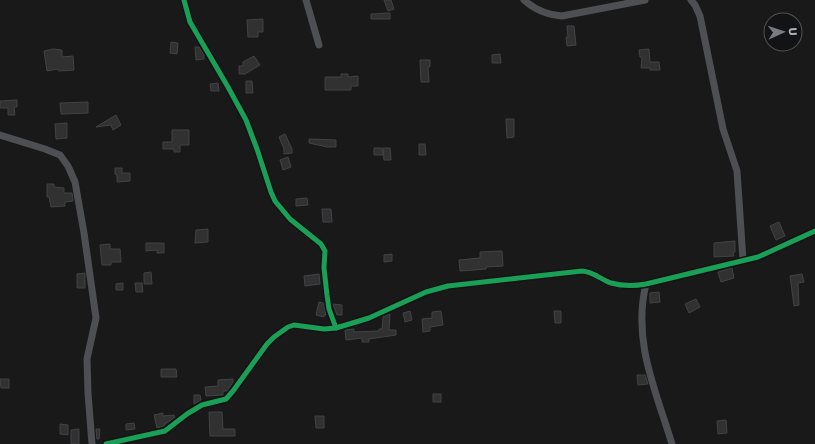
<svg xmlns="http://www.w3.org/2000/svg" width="815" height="444" font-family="'Golos Text',sans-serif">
<rect width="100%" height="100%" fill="#19191a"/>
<!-- building -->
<g fill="#313132" stroke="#424346">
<polygon points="384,0 391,0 394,9 388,11"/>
<polygon points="390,13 390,19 371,19 371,14"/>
<polygon points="263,19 263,32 258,32 258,37 248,37 247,20"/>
<polygon points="567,26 574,26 576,45 567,46 566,37 568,37"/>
<polygon points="171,42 178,43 177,54 170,53"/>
<polygon points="195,47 199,47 204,55 204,59 196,60"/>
<polygon points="53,49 62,50 62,57 73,56 74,70 59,71 58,69 47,71 44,51"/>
<polygon points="649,49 650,62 659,62 660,70 650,70 650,68 641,68 642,57 640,57 639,50"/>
<polygon points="500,54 501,63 492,63 492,55"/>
<polygon points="254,56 260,65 245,74 239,74 239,66 243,66 243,62"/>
<polygon points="420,60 430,60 430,67 428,67 429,82 421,82"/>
<polygon points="341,74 348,74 348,77 358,76 358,86 351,86 351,90 325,90 325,77 341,77"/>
<polygon points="246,81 252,81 253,93 246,93"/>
<polygon points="218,83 219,91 211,91 210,84"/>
<polygon points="17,100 17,107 14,107 15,115 8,115 8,108 0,108 0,101"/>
<polygon points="88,102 88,113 61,114 60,103"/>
<polygon points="116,115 121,125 113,130 111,125 96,127"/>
<polygon points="506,119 514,119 514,137 507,138"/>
<polygon points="67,123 67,138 56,139 55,124"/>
<polygon points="172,130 189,130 189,145 180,145 180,152 174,152 174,149 163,149 163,142 172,142"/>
<polygon points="285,134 292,149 292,153 284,154 284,149 279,137"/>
<polygon points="309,139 336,140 336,147 327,147 309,143"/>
<polygon points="419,144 425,144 426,155 419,155"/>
<polygon points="374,148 382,148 383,155 374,155"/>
<polygon points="383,148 390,148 391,160 384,160"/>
<polygon points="288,157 291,167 283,170 280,160"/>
<polygon points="115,168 122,168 122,173 130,173 130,181 117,182 117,175 115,174"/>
<polygon points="47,184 54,184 54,187 64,188 64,193 72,193 73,201 65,202 65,206 51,207 49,197 47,197"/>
<polygon points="307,198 308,205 296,206 296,199"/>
<polygon points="322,209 331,209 332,222 323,222"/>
<polygon points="779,222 785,236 776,240 770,226"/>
<polygon points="208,229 208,242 195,243 196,230"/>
<polygon points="735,241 735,252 733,252 734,256 714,257 714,243"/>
<polygon points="146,243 164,243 164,253 157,253 157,250 146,251"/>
<polygon points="110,244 110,249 120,249 121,262 111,262 111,265 102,265 100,245"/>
<polygon points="502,251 503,266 486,267 486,269 460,271 459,260 480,258 480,252"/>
<polygon points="392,254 392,261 384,262 384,255"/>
<polygon points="732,268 734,278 721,282 718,272"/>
<polygon points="151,272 152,284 144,284 144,273"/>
<polygon points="85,273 85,288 77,288 77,274"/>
<polygon points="319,274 320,284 305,286 304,276"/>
<polygon points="802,274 804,282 798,283 799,305 794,306 790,276"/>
<polygon points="123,283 123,290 116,290 116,284"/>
<polygon points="135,283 142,283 143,292 136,292"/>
<polygon points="659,292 660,302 650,303 650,293"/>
<polygon points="696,299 700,307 689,313 685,304"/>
<polygon points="319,302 323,303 326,315 324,315 324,317 316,315"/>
<polygon points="333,304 342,305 342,315 337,315"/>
<polygon points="410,311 412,320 405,322 403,313"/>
<polygon points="441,311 443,325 430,327 430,331 423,332 422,319 432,318 432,312"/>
<polygon points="554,311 561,311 561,323 555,323"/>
<polygon points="390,314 389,330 396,330 396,335 369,339 369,342 362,342 362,338 346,340 345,330 346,330 354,329 354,332 379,331 379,329 382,329 383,317"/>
<polygon points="161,369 176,369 177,377 161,377"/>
<polygon points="637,375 645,375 648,384 638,385"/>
<polygon points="0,379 9,379 9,388 1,388"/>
<polygon points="233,379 233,382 227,391 223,391 223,395 206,396 205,387 218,386 218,380"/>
<rect x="433" y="394" width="8" height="8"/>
<polygon points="194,395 200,395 201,400 194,404"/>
<polygon points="209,412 222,412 223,429 235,429 235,436 210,436"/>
<polygon points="163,413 163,416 174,415 175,417 167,423 165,423 165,425 163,426 157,428 154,415"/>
<polygon points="315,416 324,416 324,428 316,428"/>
<polygon points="726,420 727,433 718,434 717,421"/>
<polygon points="134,423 135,429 126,430 126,424"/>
<polygon points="60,424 68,425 68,435 60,434"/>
<polygon points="79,429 79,444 71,444 71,430"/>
<polygon points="96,429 100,429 99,439 97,439"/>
</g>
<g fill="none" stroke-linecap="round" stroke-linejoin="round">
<!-- street -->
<g stroke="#4d4f53" stroke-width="7">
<polyline points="184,0 190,22 228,87 246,120 257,149 271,192 275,201 290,219 321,244 325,251 324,268 327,295 329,309 336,328"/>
<polyline points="306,0 319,45"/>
<path d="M 524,0 C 535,10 547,15 562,16 L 645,0"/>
<polyline points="691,0 695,5 700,16 723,129 737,171 743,260"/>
<polyline points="0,135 45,149 60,155 68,166 75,182 84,233 96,318 87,359 88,393 92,444"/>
<path d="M 646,284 C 632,341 656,391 672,444"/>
<path d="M 106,444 L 165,431 L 187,414 L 202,405 L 226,399 L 233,391 L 267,344 L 274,337 L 288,327 L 294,325 L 324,329 L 336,328 L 369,318 L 426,292 L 448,286 L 582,271 C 594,272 600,279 611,283 C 622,286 635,286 646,284 L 758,257 L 815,231"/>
</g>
<defs>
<g id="cycleway">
<polyline points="184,0 190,22 228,87 246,120 257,149 271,192 275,201 290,219 321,244 325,251 324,268 327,295 329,309 336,328"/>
<path d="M 106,444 L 165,431 L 187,414 L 202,405 L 226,399 L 233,391 L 267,344 L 274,337 L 288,327 L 294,325 L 324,329 L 336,328 L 369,318 L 426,292 L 448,286 L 582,271 C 594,272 600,279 611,283 C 622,286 635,286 646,284 L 758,257 L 815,231"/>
</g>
</defs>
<!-- cycleway casing -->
<use href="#cycleway" stroke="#131316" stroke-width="8"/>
<!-- cycleway -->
<use href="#cycleway" stroke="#1a9f57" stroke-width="5"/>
</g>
<!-- north arrow -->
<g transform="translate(783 32) rotate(87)"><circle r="19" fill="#131316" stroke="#4f5258"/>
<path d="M0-3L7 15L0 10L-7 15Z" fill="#777c83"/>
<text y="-6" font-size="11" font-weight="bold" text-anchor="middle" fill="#aab1bb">U</text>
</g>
</svg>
